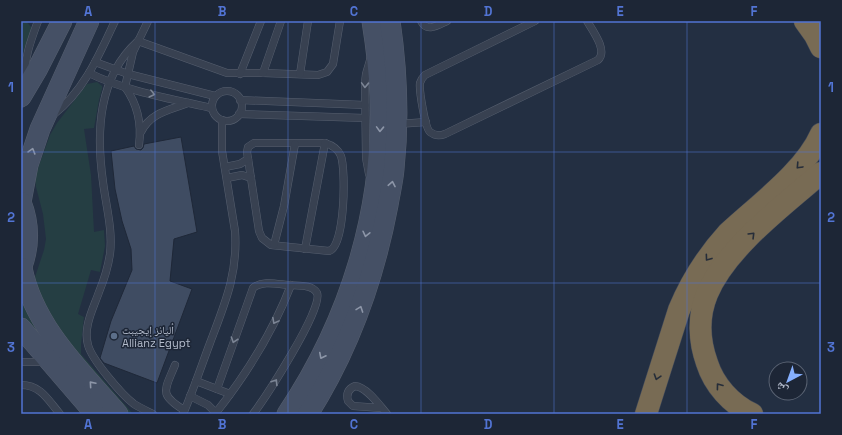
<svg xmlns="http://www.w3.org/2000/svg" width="842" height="435" font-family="'Space Grotesk','Noto Naskh Arabic',sans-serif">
<rect width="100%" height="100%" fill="#232f42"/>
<!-- green -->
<g fill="#253e43">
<polygon points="21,21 27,22 31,27 31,32 24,49 21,63"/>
<polygon points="97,82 102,86 102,89 99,100 94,128 84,129 91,175 94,232 104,230 105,246 100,272 91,270 78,314 84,317 81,345 81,354 133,414 126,414 50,324 34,280 44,250 46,239 43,214 36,187 35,179 38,168 50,135 57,123 87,84"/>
<polygon points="21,298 62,357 21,321"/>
</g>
<!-- building -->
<polygon fill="#3f4c62" stroke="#1f2838" points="181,137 197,232 174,239 170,281 192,289 157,383 104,363 100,358 111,321 132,270 131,249 122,221 115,189 111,151 134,146 136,149 141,150 143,148 144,144"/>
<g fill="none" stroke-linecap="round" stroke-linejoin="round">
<defs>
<g id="lane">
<path d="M 421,21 C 427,33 438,25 447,21"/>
<path d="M 535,21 L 425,75 C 423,77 421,79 420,83 C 419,90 425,128 430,132 C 435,136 440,136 445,134 L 598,60 C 608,51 593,31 587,21"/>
<path d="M 138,41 C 98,77 96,132 103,182 C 106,206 113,230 110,254 C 108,267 104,280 99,292 C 93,309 83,327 88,345 C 92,360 122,395 134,404 C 140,408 147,411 153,414"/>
<polyline points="138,41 227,73 263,73 318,75 327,72 333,64 340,21"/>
<polyline points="95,62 128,74 215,96"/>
<path d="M 89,73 C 125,91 172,99 212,108"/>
<polyline points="263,73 281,21"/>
<polyline points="240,74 261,21"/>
<polyline points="300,74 308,21"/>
<path d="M 25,79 C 24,58 31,40 38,21"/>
<circle cx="227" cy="106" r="15"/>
<polyline points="240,100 365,105"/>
<path d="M 54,114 C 84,91 99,55 115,21"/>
<polyline points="239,114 365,118"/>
<polyline points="398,124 426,122"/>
<path d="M 141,132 C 150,113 169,110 188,103"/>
<path d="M 254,143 L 325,143 C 332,145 338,149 341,156 C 346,171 345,247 329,251 L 271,245 L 262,238 L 259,231 L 247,152 L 248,147 Z"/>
<path d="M 139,145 C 142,123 138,105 125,87 L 133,52 L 148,21"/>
<polyline points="225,167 240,164 248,159"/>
<polyline points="369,174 366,158 365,83 366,74 371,57"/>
<polyline points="227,178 242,175 251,178"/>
<polyline points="274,245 284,206 295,144"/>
<polyline points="305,249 325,143"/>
<polyline points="21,362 45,362"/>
<path d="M 175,365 C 165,390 158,394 184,410"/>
<polyline points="196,381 230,394"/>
<path d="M 21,385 C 41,385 48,400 60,414"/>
<path d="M 217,389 L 253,288 C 262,280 277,284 288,285 C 297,286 312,284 317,293 C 324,308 265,398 253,414"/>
<polyline points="190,396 208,405 216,413"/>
<path d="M 381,408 L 353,406 L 348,401 C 346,394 348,389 355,386 C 367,387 380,406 387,414"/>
<path d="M 183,414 C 193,391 201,367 210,343 C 225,303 238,274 235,231 L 222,151 L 222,120"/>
<path d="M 215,414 C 246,375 273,332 291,285"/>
</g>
<g id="secondary">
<polyline points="21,97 37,70 62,21"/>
<polyline points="21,202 28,165 40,129 89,21"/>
<path d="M 21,202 C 30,225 30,246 21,269"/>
<path d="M 22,268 C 34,327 80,370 118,414"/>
<polyline points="21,328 95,414"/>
<path d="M 287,414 C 350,320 384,210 380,96 C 379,71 376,46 372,21"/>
<path d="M 308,414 C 348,351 374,279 388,205 C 390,193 393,181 394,169 C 399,121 397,69 390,21"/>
</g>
<g id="highway">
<polyline points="805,21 815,35 821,47"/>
<path d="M 646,414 L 679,310 C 691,281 707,256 728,233 C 758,205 805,171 821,134"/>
<path d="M 752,414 C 731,404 714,385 707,363 C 699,341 698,316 707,294 C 726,248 784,205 821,173"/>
</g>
</defs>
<!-- lane casing -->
<use href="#lane" stroke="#565f6f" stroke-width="8"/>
<!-- secondary casing -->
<use href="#secondary" stroke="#565f6f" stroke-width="21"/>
<!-- highway casing -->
<use href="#highway" stroke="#404959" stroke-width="23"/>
<!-- lane -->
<use href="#lane" stroke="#384151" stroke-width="7"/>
<!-- secondary -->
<use href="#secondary" stroke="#455065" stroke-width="20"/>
<!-- highway -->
<use href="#highway" stroke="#786b54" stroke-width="22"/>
</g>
<!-- one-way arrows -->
<defs><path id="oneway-chevron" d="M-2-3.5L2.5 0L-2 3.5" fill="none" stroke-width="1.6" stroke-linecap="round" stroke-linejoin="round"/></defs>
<g stroke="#7c8595">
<use href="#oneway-chevron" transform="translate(365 85) rotate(92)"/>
<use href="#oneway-chevron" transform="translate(152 94) rotate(14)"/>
<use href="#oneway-chevron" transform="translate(275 321) rotate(118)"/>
<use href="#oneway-chevron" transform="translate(234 340) rotate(109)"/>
<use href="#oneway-chevron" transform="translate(275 382) rotate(-58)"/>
</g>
<g stroke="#8d96a8">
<use href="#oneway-chevron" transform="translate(380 129) rotate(92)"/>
<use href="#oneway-chevron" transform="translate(32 151) rotate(-74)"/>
<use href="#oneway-chevron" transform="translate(392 184) rotate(-79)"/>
<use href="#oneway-chevron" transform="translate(366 234) rotate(103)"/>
<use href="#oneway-chevron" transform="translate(360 309) rotate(-70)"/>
<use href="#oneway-chevron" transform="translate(322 356) rotate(117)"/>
<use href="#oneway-chevron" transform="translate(92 384) rotate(-131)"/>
</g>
<g stroke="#262d39">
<use href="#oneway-chevron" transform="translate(799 166) rotate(133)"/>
<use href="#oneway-chevron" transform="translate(752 235) rotate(-45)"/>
<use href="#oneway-chevron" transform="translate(708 258) rotate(126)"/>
<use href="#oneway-chevron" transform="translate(657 377) rotate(108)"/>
<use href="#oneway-chevron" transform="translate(719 386) rotate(-127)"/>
</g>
<!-- grid -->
<path fill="none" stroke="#5274d4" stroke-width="1" stroke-opacity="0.55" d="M 155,21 L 155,414M 288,21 L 288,414M 421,21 L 421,414M 554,21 L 554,414M 687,21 L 687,414M 21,152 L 821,152M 21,283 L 821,283"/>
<!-- markers -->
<circle fill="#5c6f8a" stroke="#1d2636" stroke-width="1.5" cx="114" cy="336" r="4"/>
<g text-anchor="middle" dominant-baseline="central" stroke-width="3" stroke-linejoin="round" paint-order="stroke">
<!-- poi labels -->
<g font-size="11" fill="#b4bccc" stroke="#1d2636" text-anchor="start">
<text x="122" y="330">أليانز إيجيبت<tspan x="122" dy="13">Allianz Egypt</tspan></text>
</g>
</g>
<!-- border -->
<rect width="842" height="435" fill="none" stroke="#1d2636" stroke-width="44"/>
<!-- north arrow -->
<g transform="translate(788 381) rotate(221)"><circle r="19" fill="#1d2636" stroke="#596272"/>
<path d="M0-3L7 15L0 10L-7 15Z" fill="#86b0ff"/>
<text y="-6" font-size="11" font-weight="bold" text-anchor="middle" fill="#b4bccc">ش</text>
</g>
<rect x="22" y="22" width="798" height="391" fill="none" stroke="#5274d4" stroke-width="1.5"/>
<g font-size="13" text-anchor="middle" font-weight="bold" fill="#5274d4">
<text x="88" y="16">A</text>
<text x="222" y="16">B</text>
<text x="354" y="16">C</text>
<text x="488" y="16">D</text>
<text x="620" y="16">E</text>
<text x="754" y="16">F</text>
<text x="11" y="92">1</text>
<text x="831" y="92">1</text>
<text x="11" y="222">2</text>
<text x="831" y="222">2</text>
<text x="11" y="352">3</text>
<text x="831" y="352">3</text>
<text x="88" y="429">A</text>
<text x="222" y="429">B</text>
<text x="354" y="429">C</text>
<text x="488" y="429">D</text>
<text x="620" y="429">E</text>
<text x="754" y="429">F</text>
</g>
</svg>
